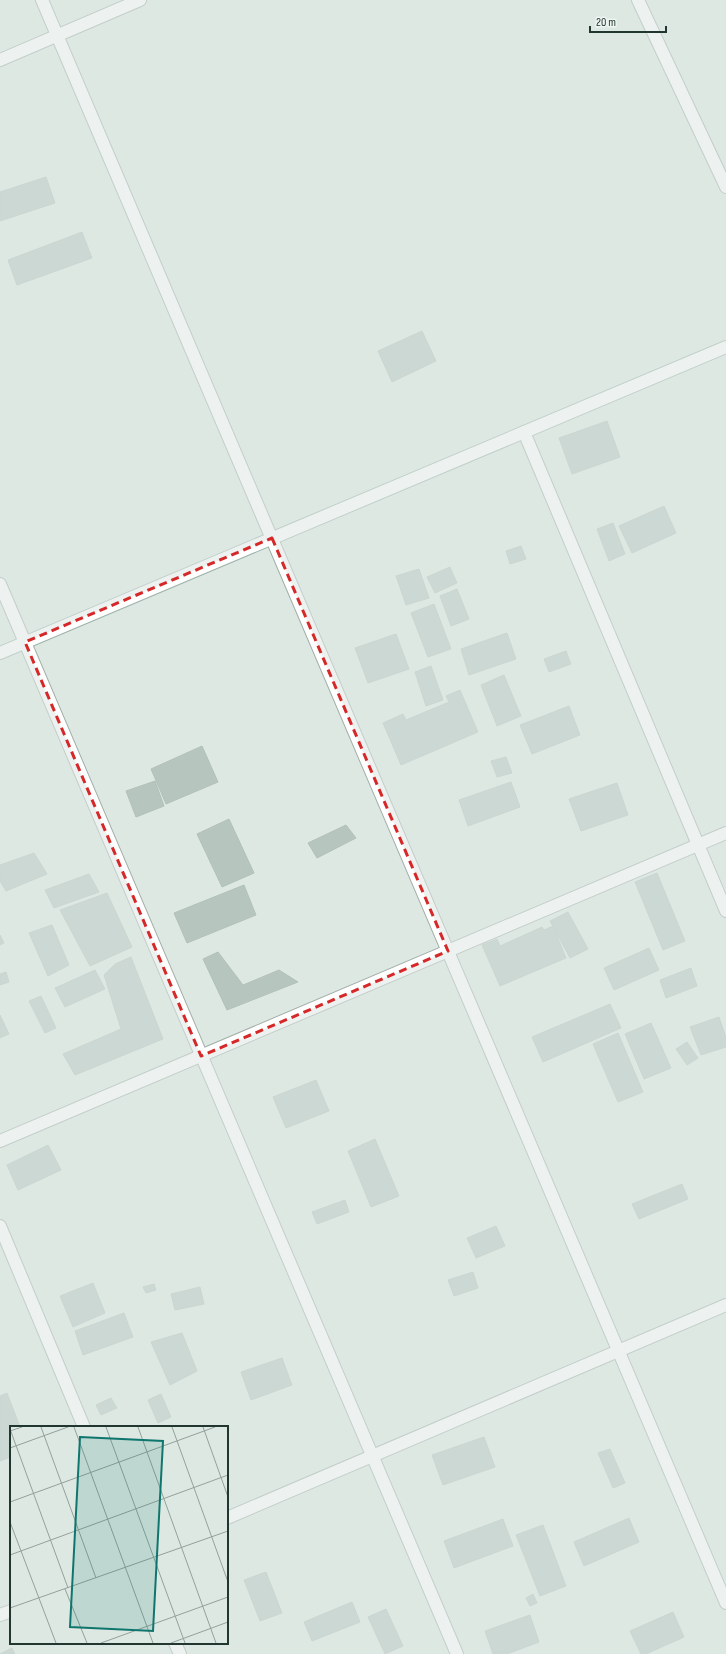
<svg xmlns="http://www.w3.org/2000/svg" width="726" height="1654" font-family="'Sofia Sans Condensed',sans-serif">
<rect width="100%" height="100%" fill="#dee8e3"/>
<!-- building -->
<g fill="#b7c5bf" stroke="#b1c1b9">
<polygon points="46,177 55,203 0,221 0,192"/>
<polygon points="82,232 92,258 17,285 8,260"/>
<polygon points="422,331 436,361 392,382 378,351"/>
<polygon points="607,421 620,457 572,474 559,438"/>
<polygon points="664,506 676,533 632,553 619,526"/>
<polygon points="613,523 625,554 609,561 597,529"/>
<polygon points="521,546 526,559 510,564 506,551"/>
<polygon points="450,567 457,583 435,593 427,577"/>
<polygon points="419,569 429,598 406,605 396,576"/>
<polygon points="457,589 469,619 451,626 440,596"/>
<polygon points="434,604 451,649 428,657 411,613"/>
<polygon points="507,633 516,659 469,675 461,649"/>
<polygon points="396,634 409,669 368,683 355,648"/>
<polygon points="566,651 571,664 549,672 544,659"/>
<polygon points="431,666 443,700 426,706 415,672"/>
<polygon points="504,675 521,716 497,726 481,685"/>
<polygon points="460,690 478,732 401,765 383,723 403,714 406,720 449,702 446,696"/>
<polygon points="569,706 580,735 532,754 520,725"/>
<polygon points="202,746 218,782 166,804 151,769"/>
<polygon points="506,757 512,773 497,777 491,761"/>
<polygon points="155,781 164,806 136,817 126,791"/>
<polygon points="511,782 520,807 468,826 459,800"/>
<polygon points="617,783 628,815 581,831 569,799"/>
<polygon points="229,819 254,873 222,887 197,834"/>
<polygon points="346,825 356,838 317,858 308,843"/>
<polygon points="34,853 47,874 6,891 0,881 0,865"/>
<polygon points="657,873 685,941 663,950 635,882"/>
<polygon points="89,874 99,892 54,908 45,890"/>
<polygon points="244,885 256,915 187,943 174,913"/>
<polygon points="107,893 132,947 90,966 60,910"/>
<polygon points="568,912 588,949 570,958 550,921"/>
<polygon points="52,925 69,965 48,976 29,933"/>
<polygon points="553,926 566,958 500,986 482,945 497,939 500,946 542,927 544,930"/>
<polygon points="0,935 4,943 0,945"/>
<polygon points="649,948 659,970 614,990 604,968"/>
<polygon points="218,952 243,985 279,970 298,982 227,1010 203,959"/>
<polygon points="131,957 163,1039 75,1075 63,1054 121,1029 104,975 115,964"/>
<polygon points="691,968 697,986 666,998 660,980"/>
<polygon points="95,970 105,989 65,1007 55,988"/>
<polygon points="6,972 9,982 0,985 0,974"/>
<polygon points="41,996 56,1028 45,1033 29,1001"/>
<polygon points="610,1004 621,1028 543,1062 532,1037"/>
<polygon points="0,1015 9,1034 0,1038"/>
<polygon points="719,1017 726,1037 726,1047 701,1055 690,1027"/>
<polygon points="651,1023 671,1068 644,1079 625,1034"/>
<polygon points="618,1033 643,1092 618,1102 593,1044"/>
<polygon points="687,1042 698,1058 687,1065 676,1049"/>
<polygon points="316,1080 329,1111 286,1128 273,1097"/>
<polygon points="375,1139 399,1196 371,1207 348,1151"/>
<polygon points="48,1145 61,1170 18,1190 7,1165"/>
<polygon points="682,1184 688,1199 639,1219 632,1204"/>
<polygon points="345,1200 349,1212 317,1224 312,1212"/>
<polygon points="496,1226 505,1246 476,1258 467,1238"/>
<polygon points="473,1272 478,1288 454,1296 448,1280"/>
<polygon points="93,1283 105,1313 73,1327 60,1296"/>
<polygon points="154,1284 156,1290 146,1293 143,1287"/>
<polygon points="200,1287 204,1304 175,1310 171,1294"/>
<polygon points="124,1313 133,1337 83,1355 75,1331"/>
<polygon points="182,1333 197,1371 170,1385 151,1342"/>
<polygon points="282,1358 292,1385 251,1400 241,1372"/>
<polygon points="7,1393 20,1427 11,1427 11,1457 0,1461 0,1396"/>
<polygon points="161,1394 171,1417 158,1423 148,1400"/>
<polygon points="111,1398 117,1408 101,1415 96,1405"/>
<polygon points="484,1437 495,1467 443,1485 432,1455"/>
<polygon points="610,1449 625,1483 613,1488 598,1453"/>
<polygon points="629,1518 639,1542 584,1566 574,1542"/>
<polygon points="503,1519 513,1546 454,1568 444,1541"/>
<polygon points="543,1525 566,1586 540,1596 516,1535"/>
<polygon points="266,1572 282,1613 260,1621 244,1580"/>
<polygon points="533,1594 537,1603 530,1606 526,1598"/>
<polygon points="352,1602 360,1622 312,1641 304,1622"/>
<polygon points="386,1609 403,1646 385,1654 368,1617"/>
<polygon points="673,1612 684,1637 646,1654 641,1654 630,1631"/>
<polygon points="530,1615 539,1642 507,1654 493,1654 485,1631"/>
<polygon points="12,1648 15,1654 0,1654"/>
</g>
<g fill="none" stroke-linecap="round" stroke-linejoin="round">
<defs>
<g id="street">
<polyline points="42,0 726,1603"/>
<polyline points="638,0 726,187"/>
<polyline points="0,60 140,0"/>
<polyline points="524,432 726,911"/>
<polyline points="0,584 457,1654"/>
<polyline points="0,1141 726,833"/>
<polyline points="0,1226 84,1427"/>
<polyline points="227,1518 726,1305"/>
<polyline points="0,1615 11,1611"/>
<polyline points="175,1643 180,1654"/>
</g>
<polyline id="secondary" points="0,653 726,347"/>
</defs>
<!-- street casing -->
<use href="#street" stroke="#a2afa9" stroke-width="14"/>
<!-- secondary casing -->
<use href="#secondary" stroke="#9eb3aa" stroke-width="14"/>
<!-- street -->
<use href="#street" stroke="#fff" stroke-width="12"/>
<!-- secondary -->
<use href="#secondary" stroke="#fff" stroke-width="12"/>
</g>
<!-- marked area -->
<path d="M0 0H726V1654H0ZM 272,538 L 448,951 L 201,1056 L 25,642 Z" fill="#dee8e3" fill-opacity=".55" fill-rule="evenodd"/>
<path fill="none" stroke="#d62828" stroke-width="3" stroke-dasharray="8 5" stroke-linejoin="round" d="M 272,538 L 448,951 L 201,1056 L 25,642 Z"/>
<!-- overview -->
<g transform="translate(10 1426)">
<rect width="218" height="218" fill="#dee8e3"/>
<path fill="none" stroke="#92a19b" stroke-width="1" d="M 31,1 L 86,152M 64,1 L 143,217M 96,1 L 175,217M 128,1 L 206,217M 162,1 L 218,156M 193,1 L 218,71M 0,3 L 58,162M 0,5 L 12,1M 0,22 L 58,1M 0,76 L 205,1M 0,96 L 46,217M 0,129 L 218,49M 55,163 L 77,217M 0,182 L 218,105M 91,217 L 218,171M 161,217 L 218,196"/>
<path fill="#0f766e" fill-opacity="0.15" stroke="#0f766e" stroke-width="2" d="M 70,11 L 153,15 L 143,205 L 60,201 Z"/>
<rect width="218" height="218" fill="none" stroke="#21362f" stroke-width="2"/>
</g>
<!-- scale -->
<path d="M590 26v6h76v-6" fill="none" stroke="#21362f" stroke-width="2"/>
<text x="596" y="26" font-size="12" fill="#21362f" stroke="#eef5f1" stroke-width="3" paint-order="stroke">20 m</text>
</svg>
